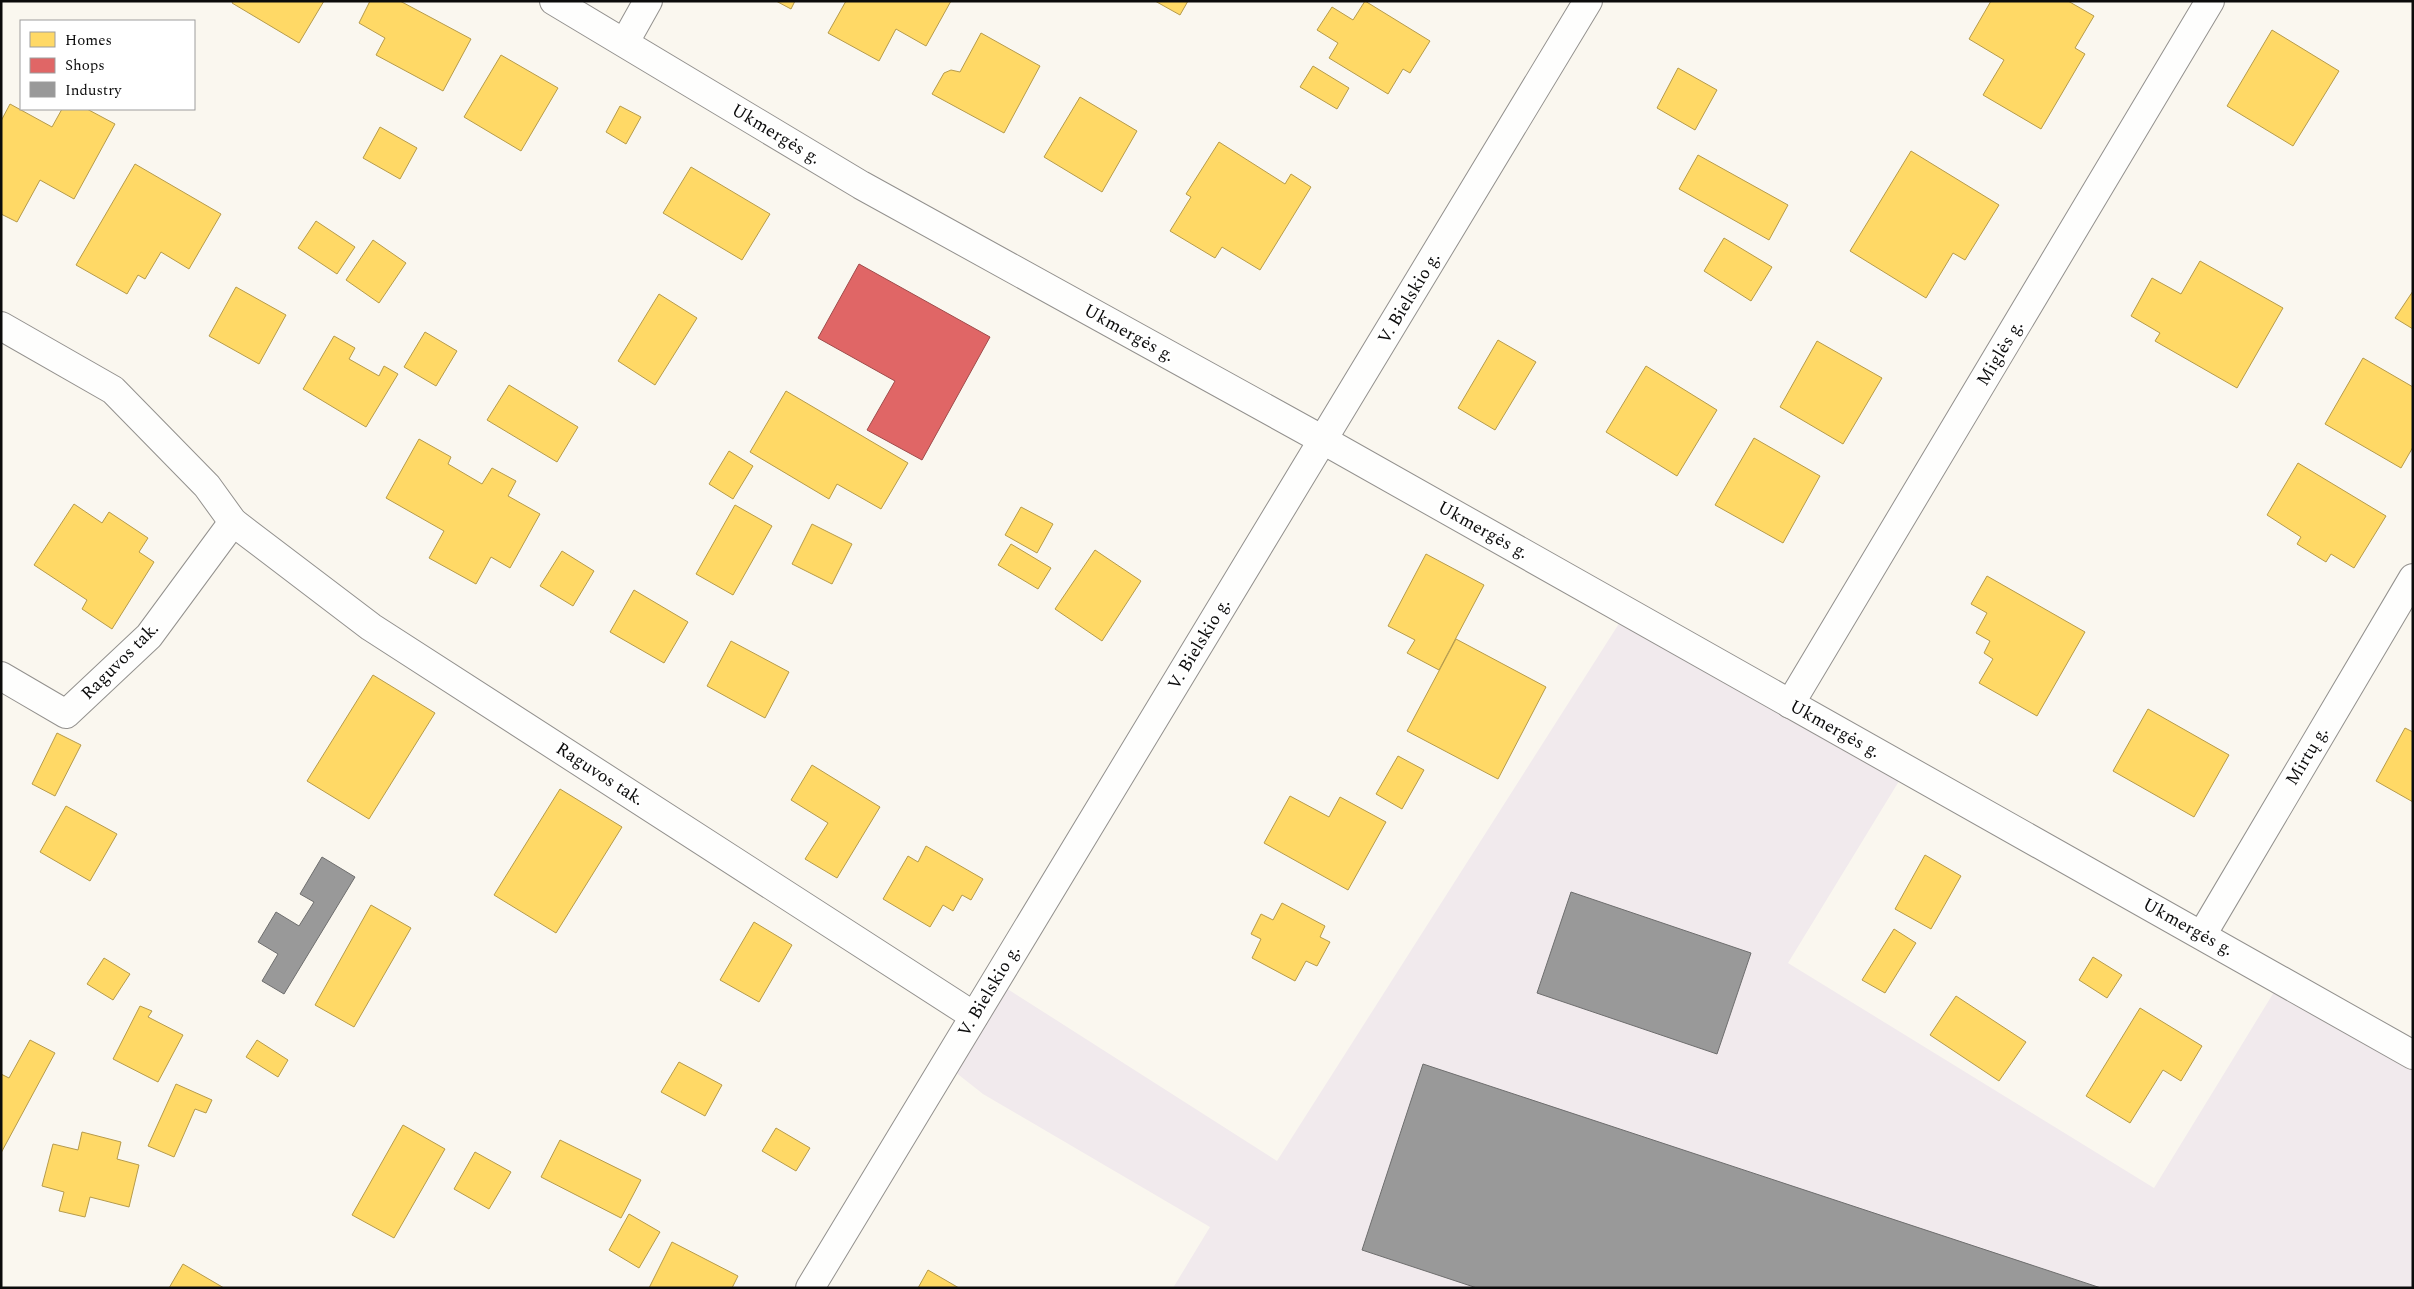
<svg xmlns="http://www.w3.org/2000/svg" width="2414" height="1289" font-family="Spectral,serif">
<rect width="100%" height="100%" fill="#faf7ef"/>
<!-- industrial -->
<polygon fill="#f1eaed" points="1627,611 1907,768 1788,963 2154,1188 2282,979 2413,1053 2413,1288 1173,1288 1210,1227 983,1094 945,1064 995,981 1277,1161"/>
<!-- homes -->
<g fill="#ffd966" stroke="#b69b4b">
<polygon points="233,1 324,1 299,43 232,3"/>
<polygon points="370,1 400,1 471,39 443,91 376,55 385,38 359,23"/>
<polygon points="776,1 795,1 791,9"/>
<polygon points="846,1 951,1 926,46 896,29 879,61 828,33"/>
<polygon points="1155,1 1188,1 1180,15"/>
<polygon points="1365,1 1430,41 1410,73 1403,69 1388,94 1329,58 1338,43 1317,30 1332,7 1353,20"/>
<polygon points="1991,1 2068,1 2094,16 2075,48 2085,54 2041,129 1983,95 2004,60 1969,39"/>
<polygon points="2272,30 2339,71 2293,146 2227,106"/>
<polygon points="981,33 1040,66 1004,133 932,94 944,73 951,70 960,72"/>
<polygon points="501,55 558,88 521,151 464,117"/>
<polygon points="1313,66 1349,88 1337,109 1300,87"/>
<polygon points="1678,68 1717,90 1695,130 1657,108"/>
<polygon points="1080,97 1137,131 1102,192 1044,157"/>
<polygon points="10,104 52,127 62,109 87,109 115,124 74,199 40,180 17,222 1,214 1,121"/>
<polygon points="620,106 641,117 626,144 606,132"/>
<polygon points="380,127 417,148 400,179 363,158"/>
<polygon points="1219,142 1285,184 1291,174 1311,187 1260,270 1222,247 1215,258 1170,231 1191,197 1186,194"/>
<polygon points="1911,151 1999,205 1965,260 1953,253 1926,298 1850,251"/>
<polygon points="1698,155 1788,205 1769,240 1679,189"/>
<polygon points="135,164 221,214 189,269 161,252 145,279 138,275 127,294 76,265"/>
<polygon points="691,167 770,214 742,260 663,213"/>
<polygon points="316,221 355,247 337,274 298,248"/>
<polygon points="1724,238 1772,267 1751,301 1704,271"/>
<polygon points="373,240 406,263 379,303 346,280"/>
<polygon points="2200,261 2283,308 2237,388 2155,341 2160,333 2131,316 2152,278 2181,294"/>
<polygon points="236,287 286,315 259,364 209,336"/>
<polygon points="2413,291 2413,329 2395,318"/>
<polygon points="659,294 697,318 655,385 618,361"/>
<polygon points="425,332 457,351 436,386 404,367"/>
<polygon points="334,336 355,348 349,359 379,376 384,366 398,374 366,427 303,389"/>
<polygon points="1498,340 1536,362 1495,430 1458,408"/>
<polygon points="1817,341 1882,378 1843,444 1780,407"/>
<polygon points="2363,358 2413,387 2413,447 2401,468 2325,424"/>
<polygon points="1646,366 1717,410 1677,476 1606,432"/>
<polygon points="509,385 578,427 557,462 487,420"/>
<polygon points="786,391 908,463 881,509 837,484 829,499 750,452"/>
<polygon points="1754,438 1820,476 1783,543 1715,505"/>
<polygon points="419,439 451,457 448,464 482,484 492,468 516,481 508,496 540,514 510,568 491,557 476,584 429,558 444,531 386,498"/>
<polygon points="729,451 753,466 733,499 709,484"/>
<polygon points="2298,463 2386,516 2354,568 2331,554 2326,562 2297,544 2301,537 2267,515"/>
<polygon points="74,504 102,523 109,512 148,538 139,552 154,562 112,629 82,609 87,600 34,565"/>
<polygon points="735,505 772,526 733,595 696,574"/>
<polygon points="1021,507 1053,524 1037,553 1005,535"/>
<polygon points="812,524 852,544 832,584 792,564"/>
<polygon points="1011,544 1051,568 1038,589 998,565"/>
<polygon points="1095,550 1141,581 1102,641 1055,609"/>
<polygon points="562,551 594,571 573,606 540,586"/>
<polygon points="1426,554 1484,585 1439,670 1407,653 1415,640 1388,626"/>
<polygon points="1987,576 2085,632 2037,716 1979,683 1993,659 1984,653 1990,641 1976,633 1987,613 1971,604"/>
<polygon points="634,590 688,622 664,663 610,632"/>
<polygon points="1456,639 1546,687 1498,779 1407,731"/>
<polygon points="731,641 789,672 765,718 707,686"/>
<polygon points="373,675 435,713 369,819 307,781"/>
<polygon points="2148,709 2229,755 2194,817 2113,771"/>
<polygon points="2405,728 2413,732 2413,802 2376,781"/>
<polygon points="57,733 81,745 55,796 32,784"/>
<polygon points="1398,756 1424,770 1402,809 1376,794"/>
<polygon points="812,765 880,807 837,878 805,859 828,823 791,800"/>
<polygon points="560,789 622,827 556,933 494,895"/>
<polygon points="1290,796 1329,817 1340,797 1386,822 1348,890 1264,843"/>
<polygon points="66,806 117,834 90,881 40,852"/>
<polygon points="926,846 983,879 971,900 962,895 953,911 943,905 930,927 883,899 908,856 918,862"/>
<polygon points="1925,855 1961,876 1931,929 1895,909"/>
<polygon points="1282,903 1325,926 1320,937 1330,942 1317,966 1306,961 1295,981 1252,958 1261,939 1251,934 1261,914 1273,920"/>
<polygon points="371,905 411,928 354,1027 315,1005"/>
<polygon points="754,922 792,945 759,1002 720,980"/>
<polygon points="1894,929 1916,943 1885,993 1862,980"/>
<polygon points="2093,957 2122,975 2107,998 2079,980"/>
<polygon points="104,958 130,974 113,1000 87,984"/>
<polygon points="1956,996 2026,1042 1999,1081 1930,1035"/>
<polygon points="140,1006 152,1011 148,1017 183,1035 158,1082 113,1059"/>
<polygon points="2140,1008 2202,1046 2181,1081 2163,1070 2130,1123 2086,1096"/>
<polygon points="30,1040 55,1053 1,1153 1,1074 9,1078"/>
<polygon points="257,1040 288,1060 278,1077 246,1057"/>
<polygon points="679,1062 722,1085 705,1116 661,1092"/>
<polygon points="176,1084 212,1100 206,1113 195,1109 174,1157 148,1146"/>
<polygon points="403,1125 445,1149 394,1238 352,1215"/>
<polygon points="776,1128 810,1148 796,1171 762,1151"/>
<polygon points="82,1132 121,1142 117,1159 139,1165 129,1207 90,1197 85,1217 59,1211 64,1192 42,1186 53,1144 78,1150"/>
<polygon points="560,1140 641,1180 621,1218 541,1177"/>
<polygon points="475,1152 511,1172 489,1209 454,1189"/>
<polygon points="629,1214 660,1232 639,1268 609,1250"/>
<polygon points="672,1242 738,1276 732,1288 649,1288"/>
<polygon points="183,1264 224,1288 169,1288"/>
<polygon points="928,1270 959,1288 918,1288"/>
</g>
<!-- shops -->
<polygon fill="#e06666" stroke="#a04b4b" points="859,264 990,337 922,460 867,430 895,381 818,338"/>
<!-- industry -->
<g fill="#999" stroke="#6e6e6e">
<polygon points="322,857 355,877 284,994 262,981 278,954 258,942 276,912 299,926 314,902 300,894"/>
<polygon points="1571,892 1751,953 1717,1054 1537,993"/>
<polygon points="1423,1064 2101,1288 1477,1288 1362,1250"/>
</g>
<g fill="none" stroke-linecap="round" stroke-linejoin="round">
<defs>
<g id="minor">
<polyline points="554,1 861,185 1323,440 2413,1055"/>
<polyline points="625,42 648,1"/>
<polyline points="1,326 113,390 207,486 233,522 371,627 974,1016"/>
<polyline points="1,676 66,714 149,636 233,522"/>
<polyline points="1790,704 2210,1"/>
<polyline points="2202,935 2413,578"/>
<polyline points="810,1288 1588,1"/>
</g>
</defs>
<!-- minor casing -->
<use href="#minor" stroke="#93918e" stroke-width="30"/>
<!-- minor -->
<use href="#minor" stroke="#fefefd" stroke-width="28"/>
</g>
<g text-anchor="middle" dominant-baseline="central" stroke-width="5" stroke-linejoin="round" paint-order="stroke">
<!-- street labels -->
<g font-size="18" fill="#0b0b0b" stroke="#fff">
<text transform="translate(776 134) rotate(31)">Ukmergės g.</text>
<text transform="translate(1409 298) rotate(-59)">V. Bielskio g.</text>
<text transform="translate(1129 333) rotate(29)">Ukmergės g.</text>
<text transform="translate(2000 353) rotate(-59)">Miglės g.</text>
<text transform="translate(1483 530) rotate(29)">Ukmergės g.</text>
<text transform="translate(1199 644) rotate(-59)">V. Bielskio g.</text>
<text transform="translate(120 661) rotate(-45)">Raguvos tak.</text>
<text transform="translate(1835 729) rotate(29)">Ukmergės g.</text>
<text transform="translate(2307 756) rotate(-59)">Mirtų g.</text>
<text transform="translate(600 774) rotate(33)">Raguvos tak.</text>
<text transform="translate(2188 927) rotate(29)">Ukmergės g.</text>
<text transform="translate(989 991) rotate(-59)">V. Bielskio g.</text>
</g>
</g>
<!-- border -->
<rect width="2414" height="1289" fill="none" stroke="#0b0b0b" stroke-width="5"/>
<!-- legend -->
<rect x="20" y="20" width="175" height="90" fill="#ffffff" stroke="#9d9d9d"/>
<rect x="30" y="32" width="25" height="15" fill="#ffd966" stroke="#9d9d9d"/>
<text x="65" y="45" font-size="15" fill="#0b0b0b">Homes</text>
<rect x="30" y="58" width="25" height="15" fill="#e06666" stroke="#9d9d9d"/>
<text x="65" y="70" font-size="15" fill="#0b0b0b">Shops</text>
<rect x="30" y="82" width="25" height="15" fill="#999999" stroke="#9d9d9d"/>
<text x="65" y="95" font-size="15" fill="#0b0b0b">Industry</text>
</svg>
